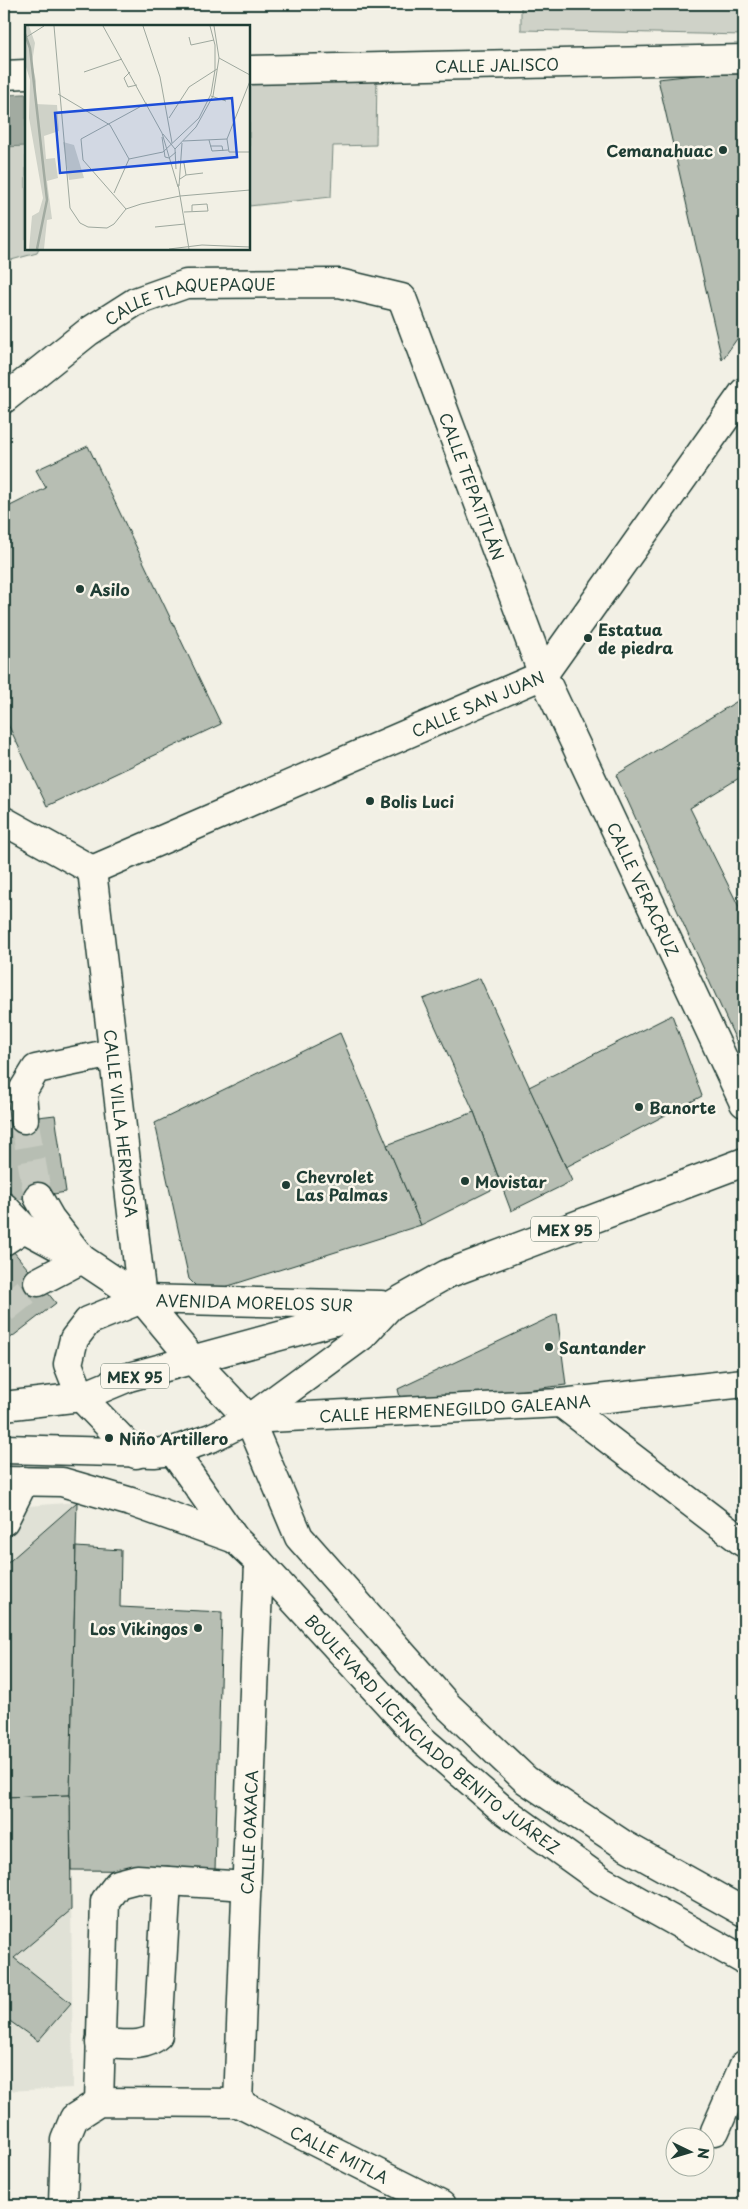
<svg xmlns="http://www.w3.org/2000/svg" width="748" height="2209" font-family="'Playpen Sans',sans-serif">
<rect width="100%" height="100%" fill="#f2f0e5"/>
<filter id="ink" filterUnits="userSpaceOnUse"><feTurbulence type="fractalNoise" baseFrequency=".02" numOctaves="2"/><feDisplacementMap in="SourceGraphic" scale="10" xChannelSelector="R" yChannelSelector="G"/><feConvolveMatrix kernelMatrix="1 2 1 2 8 2 1 2 1" color-interpolation-filters="sRGB"/></filter>
<g filter="url(#ink)">
<!-- built -->
<polygon fill="#e0e1d6" points="77,1502 70,1795 73,2088 4,2091 4,1508"/>
<!-- green -->
<g fill="#cfd2c8" stroke="#77887e">
<polygon points="521,4 744,4 744,35 521,30"/>
<polygon points="377,71 376,145 333,146 331,197 249,206 249,79"/>
<polygon points="26,94 26,249 39,249 37,253 4,262 4,95"/>
</g>
<!-- water -->
<polygon fill="#a2aba1" stroke="#6e7f75" points="26,94 26,146 4,147 4,95"/>
<!-- building -->
<g fill="#b7beb3" stroke="#1f3d34">
<polygon points="704,74 744,74 744,329 722,360 658,79"/>
<polygon points="88,446 221,724 47,806 4,716 4,509 46,488 36,470"/>
<polygon points="744,697 744,775 690,808 744,917 744,1058 616,775"/>
<polygon points="480,978 572,1181 511,1211 474,1112 423,999"/>
<polygon points="672,1015 702,1096 566,1167 529,1087"/>
<polygon points="340,1033 421,1225 222,1288 200,1290 189,1279 155,1123"/>
<polygon points="474,1112 501,1185 421,1225 387,1145"/>
<polygon points="55,1115 66,1192 4,1202 4,1121"/>
<polygon points="4,1240 56,1303 4,1343"/>
<polygon points="557,1314 566,1385 402,1405 398,1389"/>
<polygon points="77,1502 70,1795 4,1797 4,1661 7,1658 4,1654 4,1566"/>
<polygon points="76,1547 121,1550 120,1607 222,1612 215,1871 71,1870 70,1795"/>
<polygon points="70,1795 71,1910 14,1958 71,2003 38,2041 4,2017 4,1797"/>
</g>
<g fill="none" stroke-linecap="round" stroke-linejoin="round">
<!-- minor-tunnel -->
<g stroke="#c8ccc2" stroke-width="28" stroke-dasharray="28 14" stroke-linecap="butt">
<polyline points="24,1119 38,1197"/>
<polyline points="4,1309 38,1282"/>
</g>
<defs>
<g id="minor">
<path id="s1" d="M 249,70 L 744,59"/>
<polyline points="4,75 26,74"/>
<path id="s2" d="M 4,399 L 88,332 L 135,302 L 186,284 L 339,283 L 402,298 L 543,675 L 744,1103"/>
<polyline points="4,821 92,870"/>
<path id="s3" d="M 92,870 L 142,1299 L 192,1359 L 249,1419 L 299,1537 L 448,1706 L 526,1780 L 624,1845 L 744,1912"/>
<path id="s4" d="M 92,870 L 543,675 L 744,392"/>
<polyline points="24,1119 22,1092 36,1069 112,1053"/>
<polyline points="38,1197 50,1218 82,1259 142,1299"/>
<polyline points="4,1207 24,1228 74,1255"/>
<polyline points="4,1241 24,1228"/>
<polyline points="38,1282 82,1259"/>
<polyline points="561,1403 744,1543"/>
<path id="s5" d="M 249,1419 L 561,1403 L 744,1383"/>
<path id="s6" d="M 173,1451 L 235,1539 L 259,1562 L 420,1738 L 501,1808 L 601,1880 L 744,1960"/>
<path id="s7" d="M 136,1454 L 81,1397 L 68,1364 L 74,1339 L 88,1321 L 142,1299 L 381,1305"/>
<polyline points="4,1521 24,1481"/>
<path d="M 100,2043 C 119,2043 144,2049 158,2035 L 167,1881"/>
<polyline points="99,2102 105,1901 118,1884 137,1879 247,1886"/>
<path id="s8" d="M 238,2103 L 259,1562"/>
<polyline points="715,2131 744,2065"/>
<path id="s9" d="M 63,2205 L 65,2140 L 74,2118 L 99,2102 L 238,2103 L 441,2205"/>
</g>
<g id="major">
<polyline points="4,1406 81,1397 129,1377 390,1306 447,1274 744,1162"/>
<polyline points="4,1449 154,1453 173,1451 211,1438 249,1419 362,1336 389,1307"/>
<polyline points="4,1481 62,1482 131,1502 235,1539"/>
</g>
</defs>
<!-- minor casing -->
<use href="#minor" stroke="#1f3d34" stroke-width="31"/>
<!-- major casing -->
<use href="#major" stroke="#1f3d34" stroke-width="31"/>
<!-- minor -->
<use href="#minor" stroke="#fbf7ec" stroke-width="28"/>
<!-- major -->
<use href="#major" stroke="#fbf7ec" stroke-width="28"/>
</g>
</g>
<!-- markers -->
<g fill="#1f3d34" stroke="#fbf7ec" stroke-width="2">
<circle cx="723" cy="150" r="5"/>
<circle cx="80" cy="589" r="5"/>
<circle cx="588" cy="638" r="5"/>
<circle cx="370" cy="801" r="5"/>
<circle cx="639" cy="1107" r="5"/>
<circle cx="465" cy="1181" r="5"/>
<circle cx="286" cy="1185" r="5"/>
<circle cx="549" cy="1347" r="5"/>
<circle cx="109" cy="1438" r="5"/>
<circle cx="198" cy="1628" r="5"/>
</g>
<g text-anchor="middle" dominant-baseline="central" stroke-width="5" stroke-linejoin="round" paint-order="stroke">
<!-- shield labels -->
<g fill="#fbf7ec" stroke="#61756b" stroke-width="1">
<rect x="531" y="1216.5" width="68" height="25" rx="4"/>
<rect x="101" y="1363.5" width="68" height="25" rx="4"/>
</g>
<g font-size="15" font-weight="bold" fill="#1f3d34">
<text x="565" y="1229">MEX 95</text>
<text x="135" y="1376">MEX 95</text>
</g>
<!-- street labels -->
<g font-size="16" fill="#1f3d34" stroke="#fbf7ec">
<text stroke="none"><textPath href="#s1" startOffset="248">CALLE JALISCO</textPath></text>
<text stroke="none"><textPath href="#s2" startOffset="218">CALLE TLAQUEPAQUE</textPath></text>
<text stroke="none"><textPath href="#s2" startOffset="636">CALLE TEPATITLÁN</textPath></text>
<text stroke="none"><textPath href="#s4" startOffset="420">CALLE SAN JUAN</textPath></text>
<text stroke="none"><textPath href="#s2" startOffset="1074">CALLE VERACRUZ</textPath></text>
<text stroke="none"><textPath href="#s3" startOffset="255">CALLE VILLA HERMOSA</textPath></text>
<text stroke="none"><textPath href="#s7" startOffset="334">AVENIDA MORELOS SUR</textPath></text>
<text stroke="none"><textPath href="#s5" startOffset="206">CALLE HERMENEGILDO GALEANA</textPath></text>
<text stroke="none"><textPath href="#s6" startOffset="386">BOULEVARD LICENCIADO BENITO JUÁREZ</textPath></text>
<text stroke="none"><textPath href="#s8" startOffset="271">CALLE OAXACA</textPath></text>
<text stroke="none"><textPath href="#s9" startOffset="371">CALLE MITLA</textPath></text>
</g>
<!-- poi labels -->
<g font-size="16" font-weight="bold" fill="#1f3d34" stroke="#fbf7ec" text-anchor="start">
<text x="713" y="150" text-anchor="end">Cemanahuac</text>
<text x="90" y="589">Asilo</text>
<text x="598" y="629">Estatua<tspan x="598" dy="18">de piedra</tspan></text>
<text x="380" y="801">Bolis Luci</text>
<text x="649" y="1107">Banorte</text>
<text x="296" y="1176">Chevrolet<tspan x="296" dy="18">Las Palmas</tspan></text>
<text x="475" y="1181">Movistar</text>
<text x="559" y="1347">Santander</text>
<text x="119" y="1438">Niño Artillero</text>
<text x="188" y="1628" text-anchor="end">Los Vikingos</text>
</g>
</g>
<!-- overview -->
<g transform="translate(25 25)">
<rect width="225" height="225" fill="#f2f0e5"/>
<path d="M 0,1 L 4,1 L 10,18 L 7,38 L 11,56 L 10,79 L 32,80 L 34,106 L 19,111 L 21,134 L 30,133 L 33,153 L 22,156 L 27,194 L 22,195 L 19,224 L 4,224 L 7,191 L 14,187 L 18,173 L 4,93 L 5,55 L 1,42 ZM 38,117 L 49,120 L 59,153 L 44,155 Z" fill="#cfd2c8"/>
<path fill="none" stroke="#a2aba1" stroke-width="2.5" d="M 0,9 L 5,23 L 22,175 L 12,224"/>
<path fill="none" stroke="#9ea89e" stroke-width="1" d="M 29,1 L 45,183 L 55,198 L 63,202 L 82,203 L 89,199 L 101,184 L 116,179 L 155,171 L 225,165M 78,1 L 137,108 L 153,162M 118,1 L 135,52 L 147,118M 164,12 L 166,20 L 189,15M 0,13 L 19,1M 194,33 L 225,50M 59,47 L 97,34M 105,47 L 99,53 L 103,62 L 112,60M 225,56 L 202,114 L 204,127 L 225,127M 33,69 L 85,100 L 104,134M 186,71 L 201,76M 144,93 L 164,62 L 192,44M 138,109 L 150,124 L 151,144M 137,112 L 140,132 L 144,133 L 151,127M 184,115 L 187,126 L 203,125M 158,116 L 202,114M 185,121 L 197,121 L 198,126M 150,124 L 171,102 L 188,71 L 194,33 L 189,1M 104,134 L 138,127 L 174,93 L 186,69 L 190,45 L 190,20 L 185,1M 153,136 L 159,138 L 161,150 L 155,154M 0,141 L 0,170M 161,150 L 178,148M 153,159 L 164,224M 154,161 L 157,118M 89,168 L 104,134M 101,184 L 58,135 L 56,114 L 122,78M 159,187 L 183,186 L 182,179 L 167,180 L 167,186M 130,202 L 160,199M 144,224 L 177,220 L 225,222"/>
<path fill="#1d4ed8" fill-opacity="0.15" stroke="#1d4ed8" stroke-width="2.5" d="M 207,73 L 212,132 L 35,148 L 30,88 Z"/>
<rect width="225" height="225" fill="none" stroke="#1f3d34" stroke-width="2.5"/>
</g>
<!-- margin -->
<rect width="748" height="2209" fill="none" stroke="#fbf7ec" stroke-width="20"/>
<rect x="10" y="10" width="728" height="2189" fill="none" stroke="#1f3d34" stroke-width="2" filter="url(#ink)"/>
<!-- north arrow -->
<g transform="translate(690 2152) rotate(95)"><circle r="24" fill="#fbf7ec" stroke="#a3ada2"/>
<path d="M0-4L9 19L0 12L-9 19Z" fill="#1f3d34"/>
<text y="-8" font-size="14" font-weight="bold" text-anchor="middle" fill="#1f3d34">N</text>
</g>
</svg>
